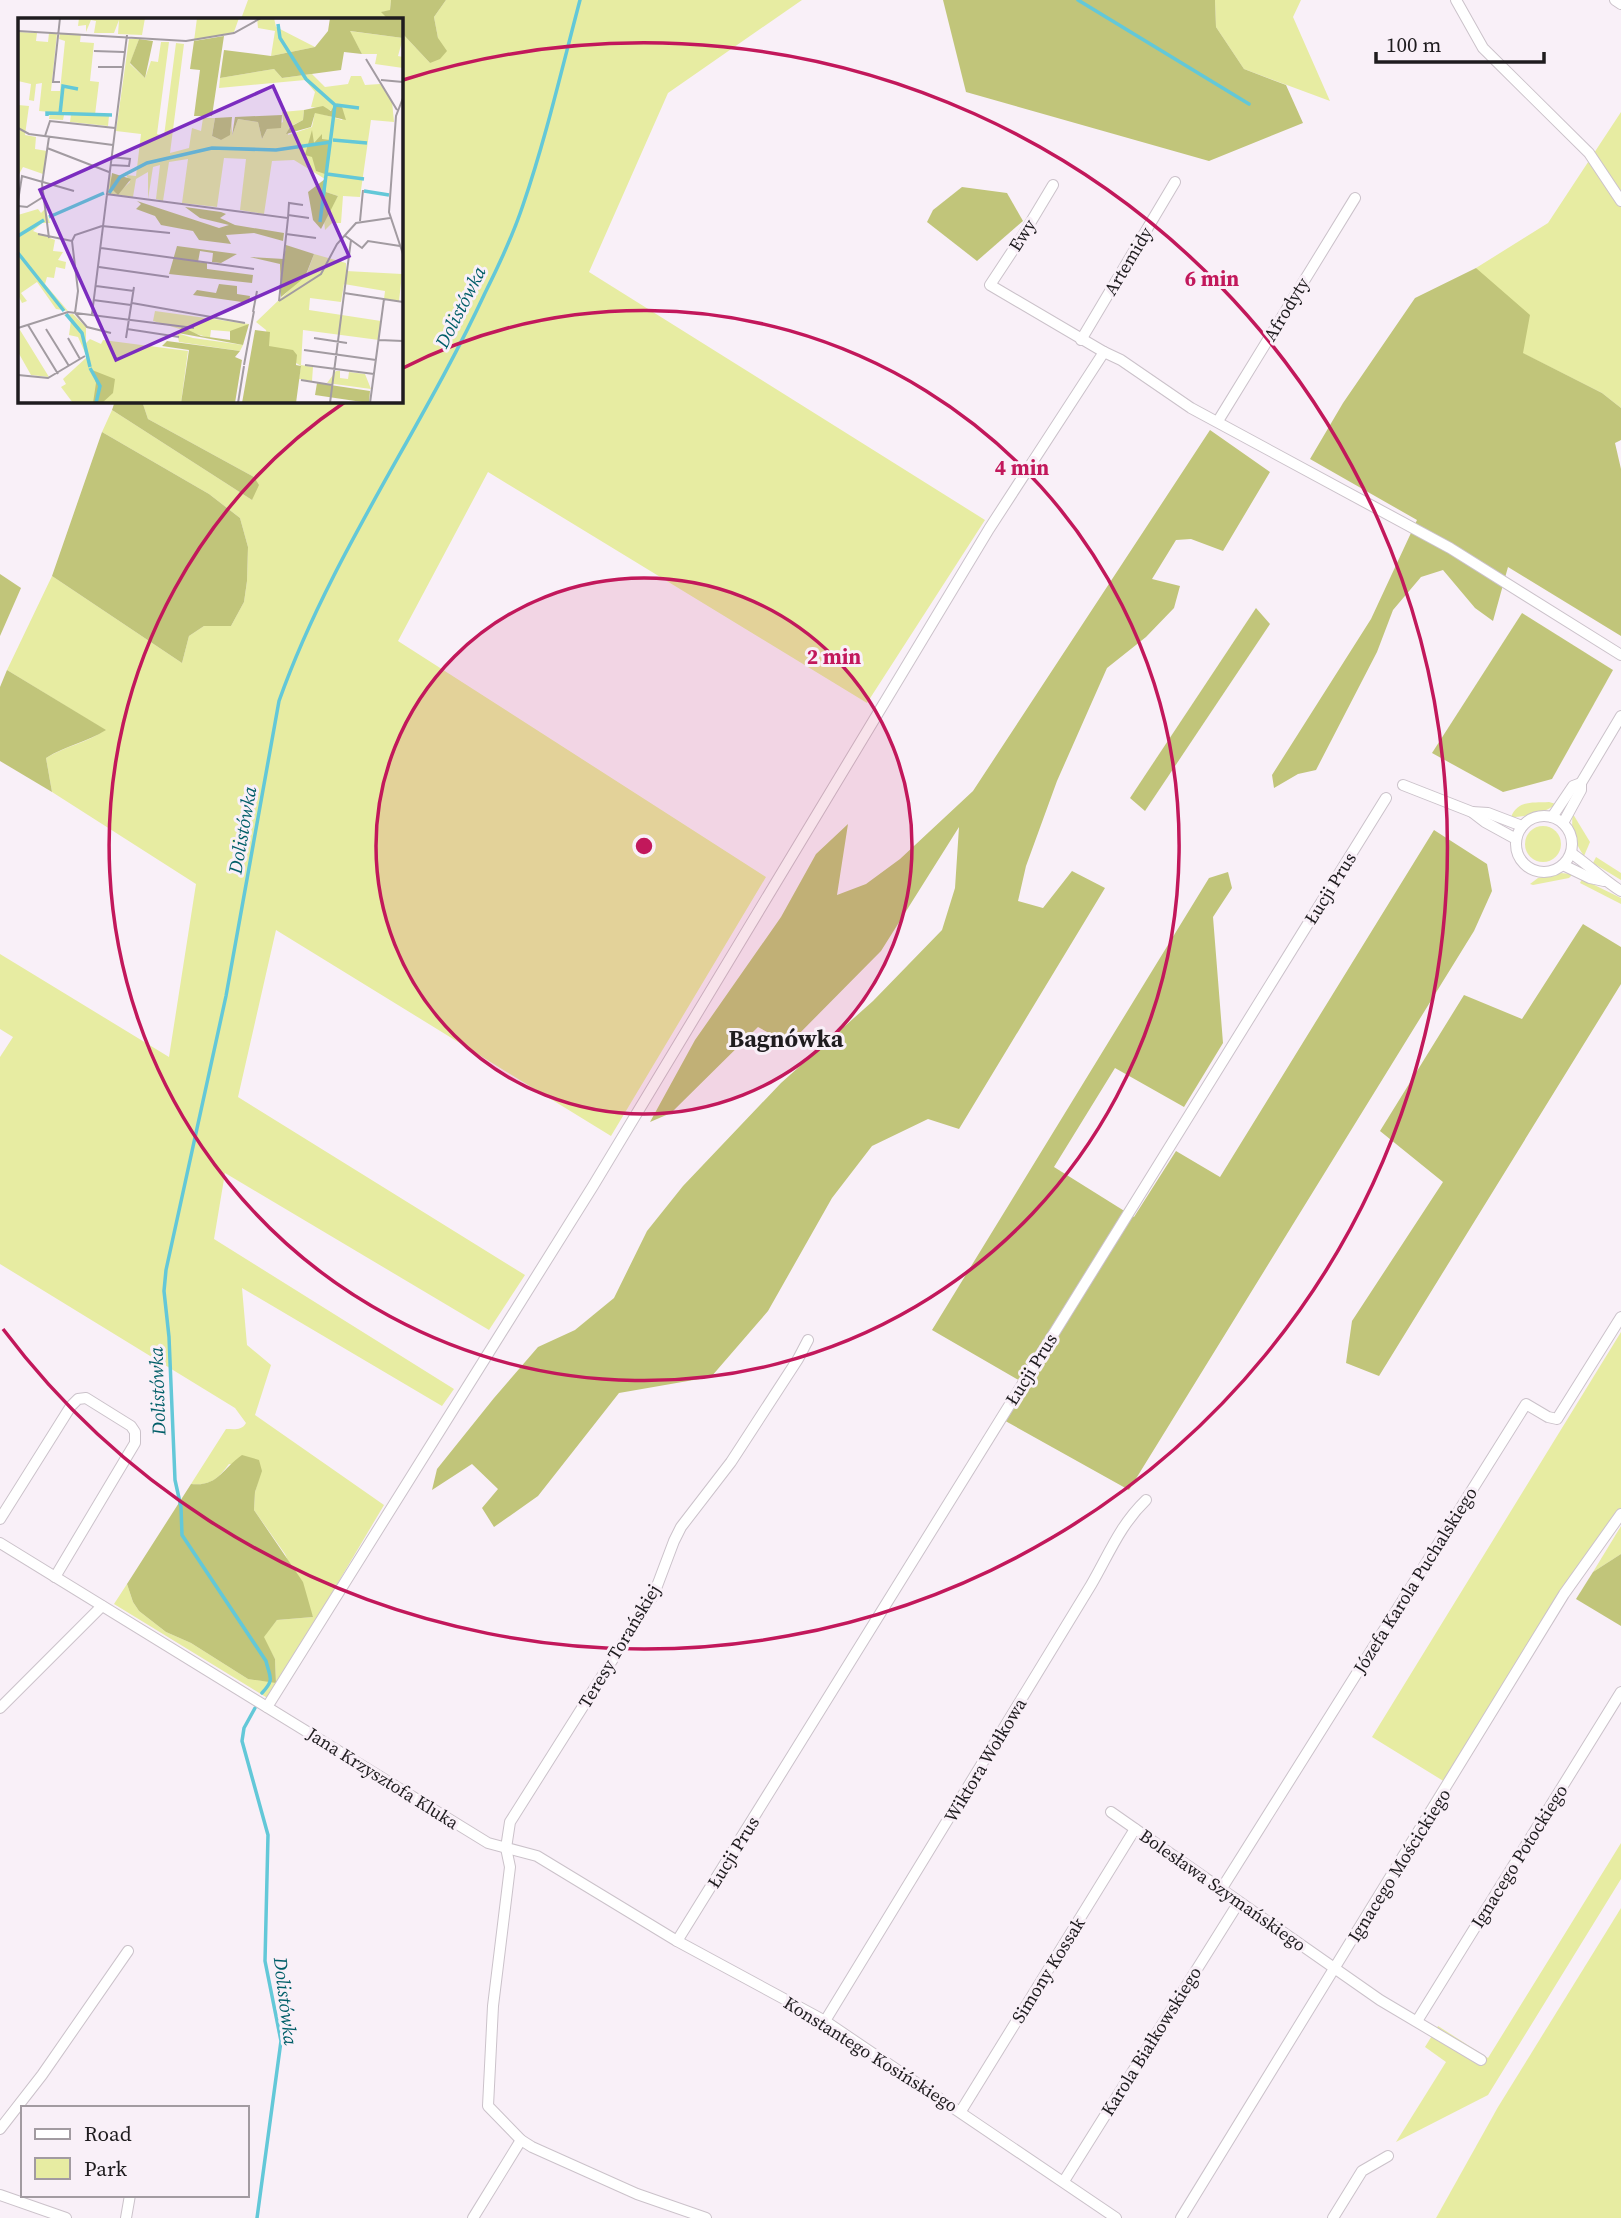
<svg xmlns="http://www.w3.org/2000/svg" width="1621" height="2218" font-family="'Source Serif 4',serif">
<rect width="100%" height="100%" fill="#f9f0f8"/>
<!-- green -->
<g fill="#e7eca2">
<polygon points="248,0 391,0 390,11 382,12 388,19 241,19"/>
<path d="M 446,0 L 802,0 L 668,93 L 589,272 L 985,520 L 867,703 L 488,472 L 398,641 L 766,877 L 611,1136 L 276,930 L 238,1097 L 525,1275 L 489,1330 L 225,1173 L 214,1239 L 454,1389 L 442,1406 L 242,1288 L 247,1345 L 271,1365 L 255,1415 L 384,1505 L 269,1699 L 114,1604 L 127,1584 L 133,1602 L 139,1611 L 166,1632 L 191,1643 L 248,1679 L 276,1682 L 275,1659 L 263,1637 L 277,1620 L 313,1617 L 285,1554 L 254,1510 L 255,1492 L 261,1471 L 229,1464 C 218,1479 210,1486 191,1484 L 226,1429 C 233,1429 242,1431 246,1423 L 235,1408 L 0,1264 L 0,1057 L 13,1037 L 0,1029 L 0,954 L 169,1057 L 196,884 L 52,792 L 46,758 C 65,746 87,743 105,730 L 7,670 L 52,576 L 182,663 L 189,636 L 204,626 L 231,626 L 244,602 L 247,581 L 248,547 L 240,518 L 209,494 L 102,432 L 112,410 L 252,500 L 254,477 L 148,419 L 142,401 L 401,401 L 401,32 L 430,63 L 438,38 L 434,17 Z"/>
<polygon points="1215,0 1301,0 1293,17 1330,101 1244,69 1216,27"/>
<polygon points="1621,112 1621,408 1602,393 1522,353 1476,268 1548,223"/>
<path d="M 1549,802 L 1556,804 C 1546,813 1524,817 1511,817 C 1518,800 1532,803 1549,802 Z"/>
<path d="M 1573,814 L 1590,842 L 1584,856 C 1575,844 1570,828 1573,814 Z"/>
<circle cx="1543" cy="844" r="18"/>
<polygon points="1596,857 1621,873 1621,880 1593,863"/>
<polygon points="1560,873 1573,874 1569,878 1533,885 1530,884 1538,878"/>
<polygon points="1582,879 1621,898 1621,904 1580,883"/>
<polygon points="1621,1332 1621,1508 1558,1597 1445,1782 1372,1737"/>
<polygon points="1621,1526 1621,1554 1593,1572"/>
<polygon points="1621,1843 1621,1879 1488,2095 1396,2142 1446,2062 1425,2047 1438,2026 1488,2058"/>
<polygon points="1621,1908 1621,2218 1436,2218 1498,2107"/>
</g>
<!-- forest -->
<g fill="#c1c57a">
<polygon points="391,0 446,0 434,17 438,38 447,51 440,59 430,63 401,32 401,19 388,19 381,12 390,10"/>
<polygon points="943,0 1215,0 1216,27 1244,69 1286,85 1303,123 1209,161 966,92"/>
<polygon points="962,187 1007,193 1023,221 977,261 927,222 933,210"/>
<polygon points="1476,268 1530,315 1523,353 1602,393 1621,408 1621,440 1615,443 1621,469 1621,636 1508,567 1493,621 1475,608 1443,570 1421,577 1393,610 1377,652 1316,770 1298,774 1274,788 1272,775 1371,619 1417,520 1310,459 1343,403 1415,298"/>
<polygon points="115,401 142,401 148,419 254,477 259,485 252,500 112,410"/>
<polygon points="1210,430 1270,472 1223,551 1191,539 1176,540 1152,579 1180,586 1174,608 1146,637 1107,668 1057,781 1026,866 1018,901 1043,908 1072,871 1105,888 959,1129 928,1119 872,1146 832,1198 768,1311 711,1377 619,1393 538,1496 494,1527 482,1508 498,1489 472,1464 432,1490 437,1469 494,1398 538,1347 575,1330 614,1298 647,1231 683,1186 781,1083 873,1001 942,930 955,888 959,827 881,951 789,1044 758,1027 671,1113 650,1122 695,1040 781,917 816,854 848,824 837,895 866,884 900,859 973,791"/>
<polygon points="102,432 209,494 240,518 248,547 247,581 244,602 231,626 204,626 189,636 182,663 52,576"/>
<polygon points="0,574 21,588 0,636"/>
<polygon points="1256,608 1270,624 1145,811 1130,798"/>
<polygon points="1522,613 1613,670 1552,779 1503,792 1432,753"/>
<path d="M 7,670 L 106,730 C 87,742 65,746 46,758 L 52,792 L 0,761 L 0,687 Z"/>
<polygon points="1434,830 1487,864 1492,891 1474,931 1129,1490 1000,1418 1022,1382 932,1330 1209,878 1228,872 1232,888 1213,917 1223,1043 1184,1107 1115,1068 1054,1167 1134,1217 1176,1151 1220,1177"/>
<polygon points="1583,924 1621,947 1621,984 1379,1376 1346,1363 1352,1321 1443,1182 1380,1131 1464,995 1522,1019"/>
<path d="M 242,1455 L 259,1460 L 262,1471 L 255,1492 L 254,1510 L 303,1582 L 313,1617 L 277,1620 L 264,1637 L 275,1659 L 276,1683 L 248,1679 L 191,1643 L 166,1632 L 139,1611 L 133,1602 L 127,1584 L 191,1484 C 218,1487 222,1469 242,1455 Z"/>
<polygon points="1621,1554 1621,1626 1576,1599 1593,1572"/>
</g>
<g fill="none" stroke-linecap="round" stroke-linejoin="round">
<!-- stream -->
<g stroke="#63c8d8" stroke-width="3.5">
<polyline points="1078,0 1249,104"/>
<path d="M 262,1693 C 275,1679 270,1678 266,1661 L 182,1535 L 181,1507 L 175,1480 L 169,1337 L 164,1291 L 166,1270 L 226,996 L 279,701 C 330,557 421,431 485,293 C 499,265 513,235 523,205 C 546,138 562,68 580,0"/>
<polyline points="255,1708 244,1728 242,1741 268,1835 265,1961 281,2041 257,2218"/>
</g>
<defs>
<g id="street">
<polyline points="1456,0 1483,48 1589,153 1621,201"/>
<polyline points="1615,0 1621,4"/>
<polyline points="1053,185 1023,235 990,285 1104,352"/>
<polyline points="1081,340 1175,182"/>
<polyline points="1218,421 1355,198"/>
<polyline points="1403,785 1472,812 1485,822 1516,839"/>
<polyline points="1472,812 1488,813 1522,826"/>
<circle cx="1544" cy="844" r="28"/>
<polyline points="1552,817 1573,786 1581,783"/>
<polyline points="1563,823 1581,790 1581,783 1621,716"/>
<path d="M 1571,853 C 1589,865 1603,880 1621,891"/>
<polyline points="1563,865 1590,878 1604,881"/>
<polyline points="0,1519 71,1406 78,1399 86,1398 131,1426 135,1432 135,1443 55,1577"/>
<polyline points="0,1543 488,1843 537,1856 677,1941 825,2021 1116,2218"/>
<polyline points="267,1707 593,1186 989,529 1104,352 1121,360 1191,408 1450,548 1621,655"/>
<polyline points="0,1708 102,1606"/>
<polyline points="1111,1812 1380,2000 1481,2060"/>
<polyline points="1222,1888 1526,1404 1548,1417 1557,1419 1621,1317"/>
<polyline points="677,1941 1386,798"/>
<path d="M 825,2021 L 1091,1585 C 1109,1554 1120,1525 1146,1500"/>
<polyline points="1417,2021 1621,1692"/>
<polyline points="961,2111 1135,1829"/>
<polyline points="0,2129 42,2075 128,1951"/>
<polyline points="1064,2181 1239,1902"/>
<polyline points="0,2195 66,2218"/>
<polyline points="126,2218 130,2195"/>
<polyline points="473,2218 521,2140"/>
<polyline points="706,2218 637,2194 532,2147 521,2140 488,2106 493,2006 510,1867 506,1848 510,1822 654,1594 674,1541 681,1527 731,1462 798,1359 808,1340"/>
<polyline points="1181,2218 1564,1594 1621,1514"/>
<polyline points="1333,2218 1362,2171 1388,2156"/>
</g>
</defs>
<!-- street casing -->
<use href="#street" stroke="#cbc2ca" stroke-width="12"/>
<!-- street -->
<use href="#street" stroke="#fff" stroke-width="10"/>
</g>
<!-- distance rings -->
<circle cx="644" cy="846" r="268" fill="#c2185b" fill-opacity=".12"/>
<g fill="none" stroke="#c2185b" stroke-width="3.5">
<circle cx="644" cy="846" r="268"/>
<path d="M401 369A535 535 0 1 1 345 402"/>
<path d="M403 80A803 803 0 1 1 3 1329"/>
</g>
<g text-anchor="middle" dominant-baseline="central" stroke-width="6" stroke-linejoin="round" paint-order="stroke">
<!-- street labels -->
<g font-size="18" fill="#1f1c1f" stroke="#f9f0f8">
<text transform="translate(1022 235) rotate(-58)">Ewy</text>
<text transform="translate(1128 261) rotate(-59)">Artemidy</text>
<text transform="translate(1286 309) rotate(-59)">Afrodyty</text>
<text transform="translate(1330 888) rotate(-58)">Łucji Prus</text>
<text transform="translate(1031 1369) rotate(-58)">Łucji Prus</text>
<text transform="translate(1415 1580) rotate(-58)">Józefa Karola Puchalskiego</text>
<text transform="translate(619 1646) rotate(-59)">Teresy Torańskiej</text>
<text transform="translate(985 1760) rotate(-59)">Wiktora Wołkowa</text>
<text transform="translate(383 1778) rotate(32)">Jana Krzysztofa Kluka</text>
<text transform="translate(733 1852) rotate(-58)">Łucji Prus</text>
<text transform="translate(1519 1856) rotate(-58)">Ignacego Potockiego</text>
<text transform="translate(1399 1865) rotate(-58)">Ignacego Mościckiego</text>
<text transform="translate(1223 1890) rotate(35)">Bolesława Szymańskiego</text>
<text transform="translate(1048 1970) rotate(-58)">Simony Kossak</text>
<text transform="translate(1151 2041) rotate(-58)">Karola Białkowskiego</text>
<text transform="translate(871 2054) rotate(32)">Konstantego Kosińskiego</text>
</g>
<!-- water labels -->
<g font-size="19" font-style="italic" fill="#005e68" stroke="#f9f0f8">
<text transform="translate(460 307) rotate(-63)">Dolistówka</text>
<text transform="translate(242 830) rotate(-80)">Dolistówka</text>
<text transform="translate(157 1391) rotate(-92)">Dolistówka</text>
<text transform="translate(286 2001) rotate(83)">Dolistówka</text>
</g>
<!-- district labels -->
<g font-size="24" font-weight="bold" fill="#1f1c1f" stroke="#f9f0f8">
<text x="786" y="1038">Bagnówka</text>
</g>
</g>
<!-- overview -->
<g transform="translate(18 18)">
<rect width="385" height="385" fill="#f9f0f8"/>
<path d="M 61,0 L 127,0 L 124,17 L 100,16 L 101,2 L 96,15 L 76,15 L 78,3 L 73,2 L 68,14 L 68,7 L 60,8 ZM 179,0 L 221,0 L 216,14 L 176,23 ZM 239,0 L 256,0 L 258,9 L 297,29 L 253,38 L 257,13 L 240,10 ZM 331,13 L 385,20 L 380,38 L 385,39 L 385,50 L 357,46 L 359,36 L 344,36 ZM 0,14 L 19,15 L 18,23 L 30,24 L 31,15 L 39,15 L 33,73 L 42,73 L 47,23 L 41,21 L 42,15 L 63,16 L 62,24 L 76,25 L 72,63 L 81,64 L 77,97 L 91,98 L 90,108 L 52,104 L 53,96 L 46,97 L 45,102 L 31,101 L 32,94 L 21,93 L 24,65 L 18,66 L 16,83 L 11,82 L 13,66 L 0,63 ZM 111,21 L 121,21 L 112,46 L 127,60 L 133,43 L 140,44 L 143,24 L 151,24 L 139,116 L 146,118 L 158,25 L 166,26 L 152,135 L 171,130 L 174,110 L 183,113 L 185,100 L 197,100 L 194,118 L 203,122 L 213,113 L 214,99 L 214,118 L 220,101 L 240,104 L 244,121 L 249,111 L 265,104 L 264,94 L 286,92 L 285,102 L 271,109 L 270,117 L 294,109 L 297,94 L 324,102 L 326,99 L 325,94 L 293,89 L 297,74 L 287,62 L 201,70 L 202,60 L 256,51 L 264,60 L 294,56 L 307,69 L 330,66 L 333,58 L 343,58 L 347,67 L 362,66 L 374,83 L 376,104 L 353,102 L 342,179 L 325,178 L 323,205 L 314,205 L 307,212 L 306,202 L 320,178 L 308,174 L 307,161 L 276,142 L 254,143 L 246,196 L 222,192 L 228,141 L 206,140 L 199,189 L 164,185 L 170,141 L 151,144 L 145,183 L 138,181 L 142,147 L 135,149 L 130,181 L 130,154 L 118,161 L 115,179 L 89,176 L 92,155 L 99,176 L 112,164 L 108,157 L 118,158 L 123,116 L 98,113 ZM 0,87 L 11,88 L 7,117 L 18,119 L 17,131 L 29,133 L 25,156 L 5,149 L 0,158 ZM 20,191 L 23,195 L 27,191 L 32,205 L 24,205 L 15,213 L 37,222 L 35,233 L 45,234 L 40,242 L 48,244 L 47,251 L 38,249 L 36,260 L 29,259 L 27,266 L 50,293 L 38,291 L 19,264 L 3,275 L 9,283 L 4,285 L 0,277 L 0,197 ZM 296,236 L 328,245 L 328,253 L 384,256 L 381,283 L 366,281 L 367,273 L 326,266 L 323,284 L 292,280 L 291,292 L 363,303 L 361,322 L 285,312 L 283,347 L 295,349 L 294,363 L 281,361 L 283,348 L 251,328 L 248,312 L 238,304 L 289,255 ZM 137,293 L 231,306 L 218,314 L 193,312 L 192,320 L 135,303 ZM 55,296 L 68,309 L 68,325 L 72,321 L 83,326 L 85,322 L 170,333 L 163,385 L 55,385 L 43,369 L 48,366 L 45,361 L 69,339 L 60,319 L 51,317 L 53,302 L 46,297 ZM 0,312 L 2,312 L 31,359 L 13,357 L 0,334 ZM 159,315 L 175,320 L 225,327 L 222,333 L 161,324 ZM 318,353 L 322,353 L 322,360 L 330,361 L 331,354 L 347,356 L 353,371 L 309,365 Z" fill="#e7eca2"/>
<path d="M 312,0 L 385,0 L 385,20 L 332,13 L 344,36 L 326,34 L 323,52 L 264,60 L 256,51 L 202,60 L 206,32 L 253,38 L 297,29 L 310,13 ZM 206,18 L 194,98 L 176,98 L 182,52 L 172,51 L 176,23 ZM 121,21 L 135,23 L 127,60 L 112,45 ZM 305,88 L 313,93 L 316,88 L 324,89 L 328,102 L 297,95 L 293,109 L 268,116 L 272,109 L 285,102 L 286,92 ZM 264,97 L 263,110 L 249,111 L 244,121 L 240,104 L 220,101 L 214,118 L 217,99 ZM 214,99 L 212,117 L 203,122 L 194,118 L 197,100 ZM 294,112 L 296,125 L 304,116 L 304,121 L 312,122 L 307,156 L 298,153 L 294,139 L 287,137 ZM 94,155 L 113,161 L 100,177 L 95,172 L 91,176 ZM 307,161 L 308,174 L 320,178 L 303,211 L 295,202 L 290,174 ZM 119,183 L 201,210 L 211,207 L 182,200 L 167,189 L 203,194 L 208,196 L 202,200 L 217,207 L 266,215 L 265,223 L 236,215 L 208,217 L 213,226 L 181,222 L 175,213 L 143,207 L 137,198 L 118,191 L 123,186 ZM 268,227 L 296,236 L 287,259 L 263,279 L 262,246 L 232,239 L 266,241 ZM 159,228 L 219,236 L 203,245 L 194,244 L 195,235 L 182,233 L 180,244 L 189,245 L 189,251 L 235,257 L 234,265 L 151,256 ZM 201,266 L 219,268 L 219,276 L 232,278 L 231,285 L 175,277 L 179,272 L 198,275 ZM 231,306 L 225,327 L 160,315 L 164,309 L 183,318 L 212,322 L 212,313 ZM 237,312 L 252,314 L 251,328 L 275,332 L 279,337 L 278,347 L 283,348 L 278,385 L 224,385 ZM 149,323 L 222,333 L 217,339 L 224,342 L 217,385 L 163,385 L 171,332 L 144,328 ZM 74,352 L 97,361 L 95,375 L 84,385 L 75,385 L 78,365 ZM 299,365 L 352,373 L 351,385 L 297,377 Z" fill="#c1c57a"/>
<path fill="none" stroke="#63c8d8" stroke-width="3.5" d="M 260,6 L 262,20 L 288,61 L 317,87 L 302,204M 318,87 L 341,90M 42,96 L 45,68 L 60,71M 29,98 L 29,95 L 94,97M 315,122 L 349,125M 309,156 L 346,161M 346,173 L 371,177M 91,175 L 102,159 L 129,145 L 194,130 L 258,132 L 313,124M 31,199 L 86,175M 0,218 L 26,202M 0,235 L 46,293M 48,296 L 64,315 L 72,349M 72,350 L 82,368 L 78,385"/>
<path fill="none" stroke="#a29ba1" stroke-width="2" d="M 0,13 L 168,23 L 216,15 L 243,0M 76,33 L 106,34M 348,41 L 379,92M 80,49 L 104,49M 363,62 L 385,64M 42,64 L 35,64 L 42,0M 385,80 L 378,98 L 371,194 L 385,236M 0,110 L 11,116 L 95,127M 27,118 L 32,103 L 97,110M 31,119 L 24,166 L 31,220M 29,130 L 91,154M 92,147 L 111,148 L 112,141 L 93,139M 88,176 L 270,200 L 261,283M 0,183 L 4,158 L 56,173M 0,188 L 9,189 L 25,179M 270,197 L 291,200M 270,200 L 271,185 L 285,187M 342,203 L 345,172M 84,208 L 57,217 L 54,223 L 60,273 L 57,295 L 69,309 L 93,315M 84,208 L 152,215M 20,216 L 54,223M 268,216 L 298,220M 326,217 L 344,230 L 350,223 L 382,228M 83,230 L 236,251M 81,249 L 151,259M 78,268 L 116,273M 326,275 L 385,284M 75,282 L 113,287M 261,283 L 303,256 L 319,226 L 338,205 L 372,200M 114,285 L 227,305M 235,294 L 239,273M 74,296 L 109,17M 10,307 L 40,356M 0,310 L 50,294 L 176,310M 28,311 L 51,348M 109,311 L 161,319M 50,320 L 62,341M 108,320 L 116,269M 296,320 L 329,325M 361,322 L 385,323M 286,332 L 358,342M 226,347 L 236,293M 287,347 L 356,356M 0,357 L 30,360 L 67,338M 283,362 L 314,367M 220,385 L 226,348M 312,385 L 333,222M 352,385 L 366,281"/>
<path fill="#7b2cbf" fill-opacity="0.15" stroke="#7b2cbf" stroke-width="3.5" d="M 255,68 L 331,238 L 98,342 L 22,172 Z"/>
<rect width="385" height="385" fill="none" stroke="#1f1c1f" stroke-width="3.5"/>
</g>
<circle cx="644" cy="846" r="10" fill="#c2185b" stroke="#f9f0f8" stroke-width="3.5"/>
<g font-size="21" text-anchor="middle" font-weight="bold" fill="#c2185b" stroke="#f9f0f8" stroke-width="6" stroke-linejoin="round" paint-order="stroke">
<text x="1212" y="286">6 min</text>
<text x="1022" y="475">4 min</text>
<text x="834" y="664">2 min</text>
</g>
<!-- legend -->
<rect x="21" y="2106" width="228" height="91" fill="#f9f0f8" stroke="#a29ba1" stroke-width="2"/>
<rect x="35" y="2129" width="35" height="10" fill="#ffffff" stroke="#a29ba1" stroke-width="2"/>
<text x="84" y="2141" font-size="21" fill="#1f1c1f">Road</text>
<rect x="35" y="2158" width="35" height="21" fill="#e7eca2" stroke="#a29ba1" stroke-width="2"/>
<text x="84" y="2176" font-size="21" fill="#1f1c1f">Park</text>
<!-- scale -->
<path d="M1376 52v10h168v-10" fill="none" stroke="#1f1c1f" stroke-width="3.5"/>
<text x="1386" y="52" font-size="21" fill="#1f1c1f" stroke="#f9f0f8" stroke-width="5" paint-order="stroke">100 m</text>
</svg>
